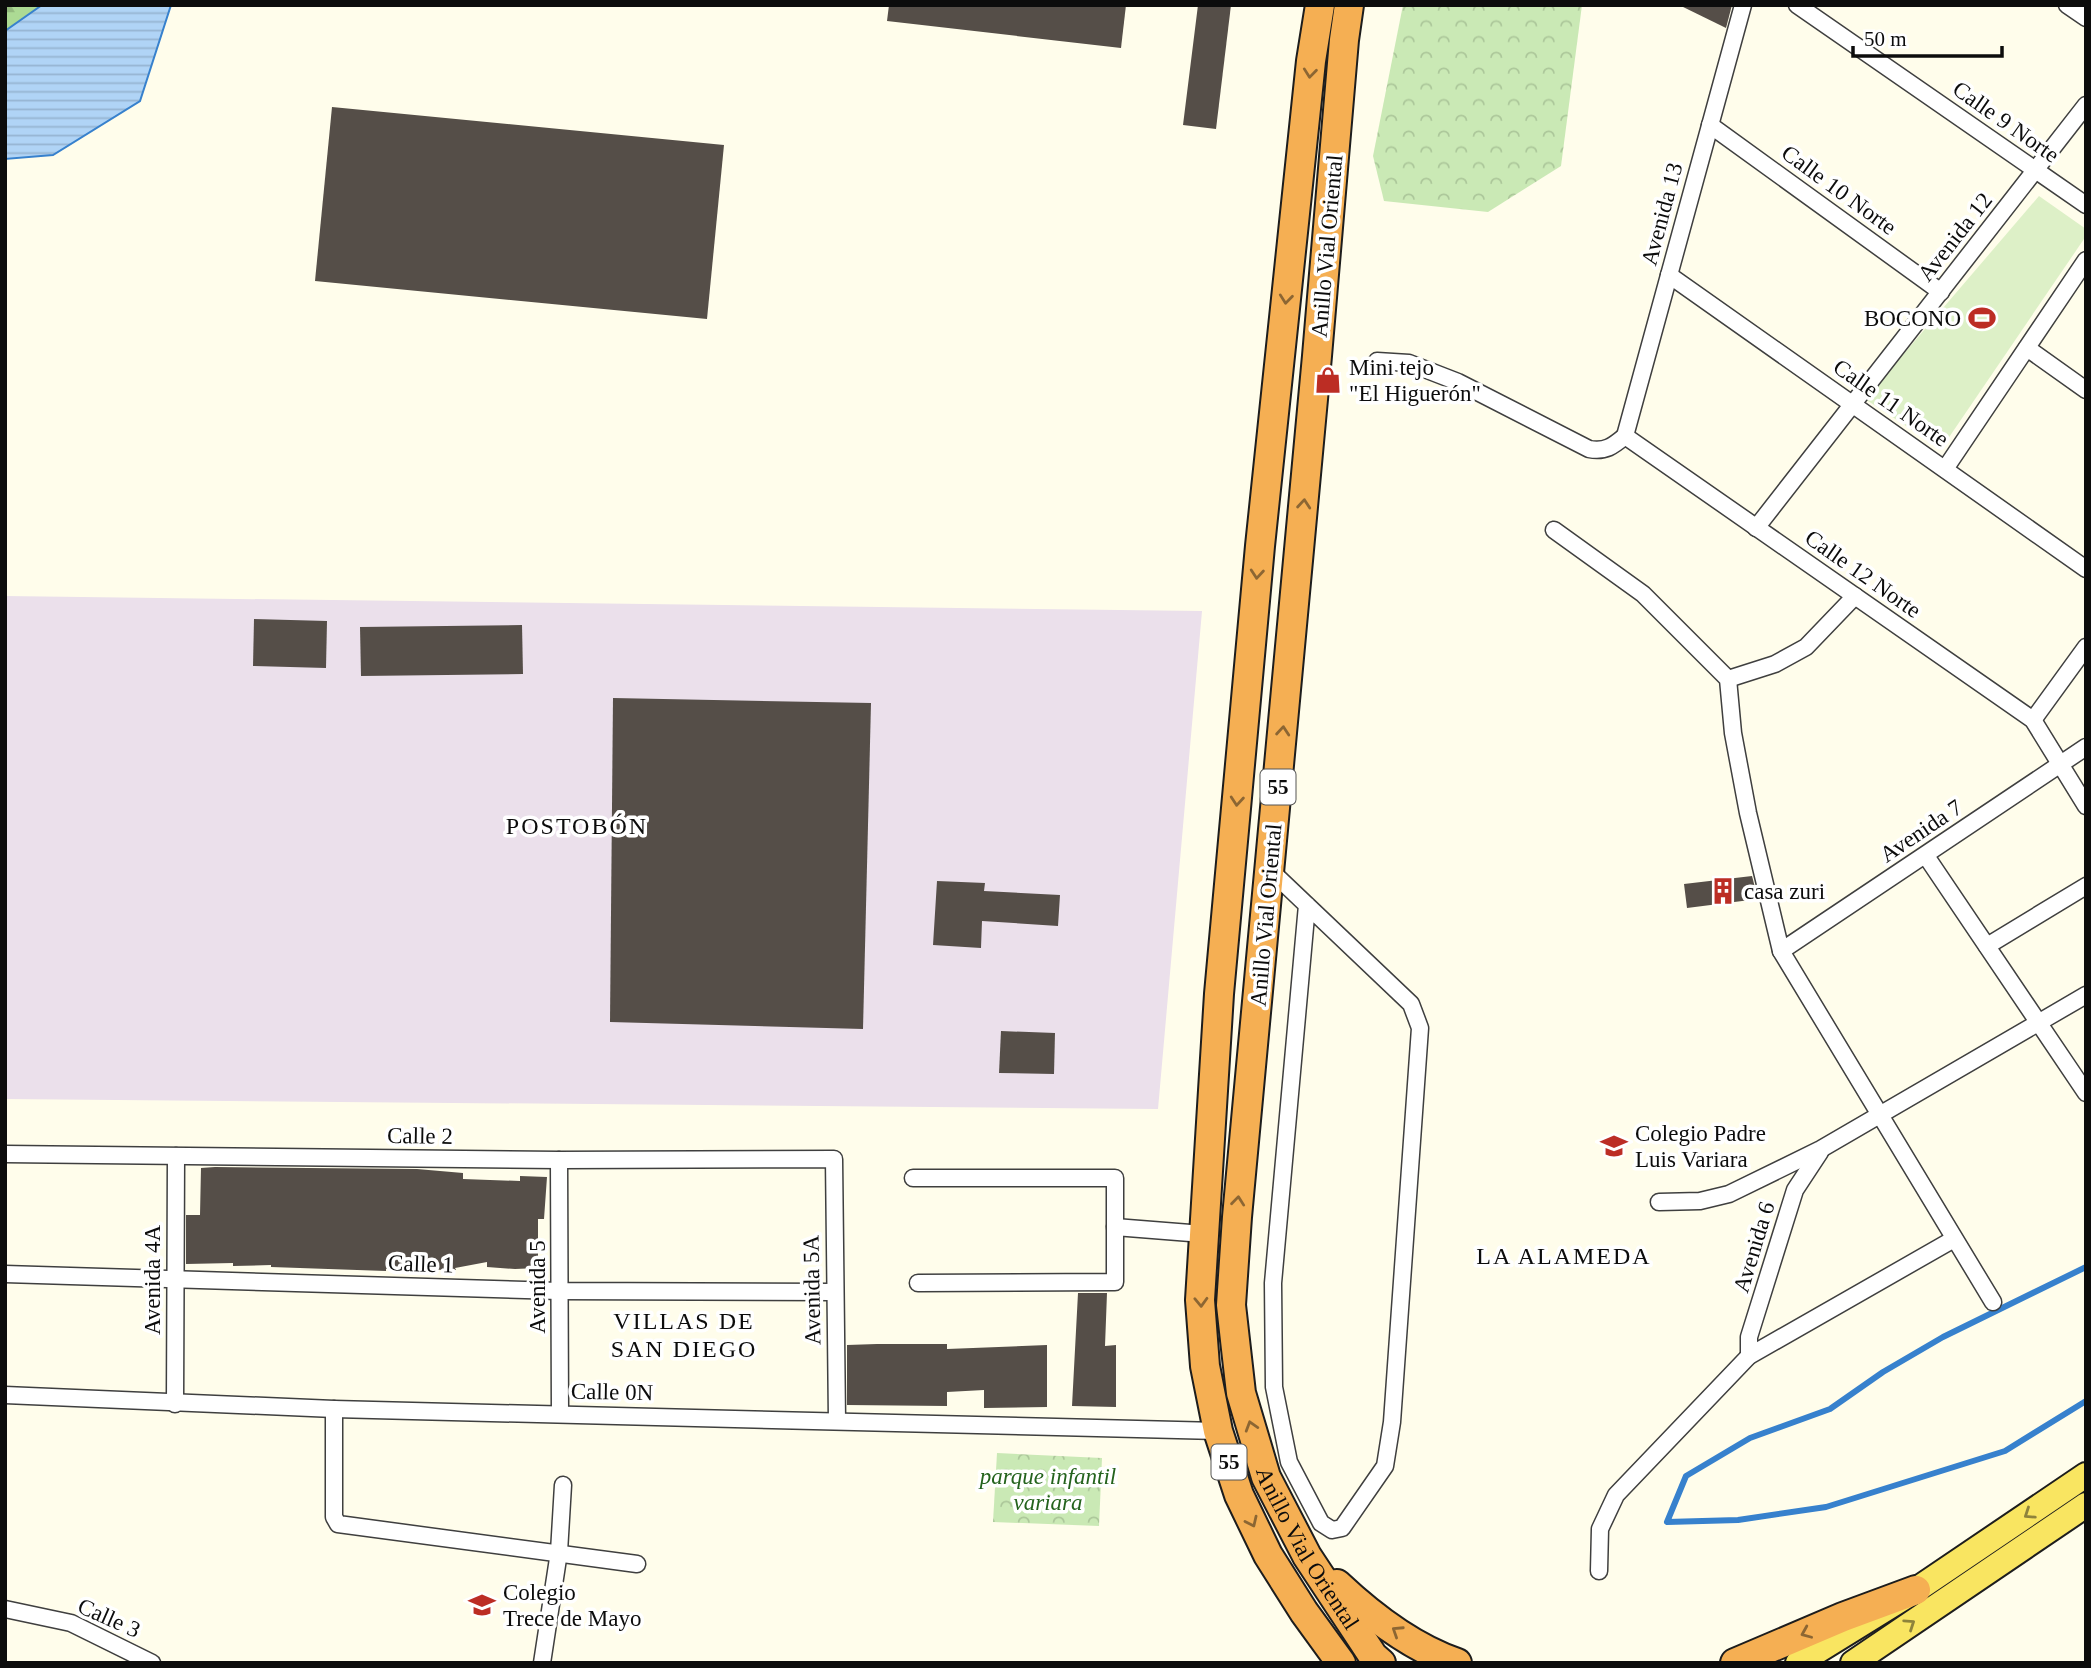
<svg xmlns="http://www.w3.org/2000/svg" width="2091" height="1668" font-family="Georgia,serif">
<defs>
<pattern id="forest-firs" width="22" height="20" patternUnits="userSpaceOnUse" patternTransform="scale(1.75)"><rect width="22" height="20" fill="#acda94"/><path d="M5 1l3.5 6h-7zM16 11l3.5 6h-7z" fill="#93ba7e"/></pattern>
<pattern id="park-crowns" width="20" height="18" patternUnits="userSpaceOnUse" patternTransform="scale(1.75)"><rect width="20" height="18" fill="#cae9b5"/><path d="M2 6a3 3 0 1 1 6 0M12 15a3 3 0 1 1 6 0" fill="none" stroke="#acc79a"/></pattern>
<pattern id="water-rules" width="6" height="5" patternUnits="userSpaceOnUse" patternTransform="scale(1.75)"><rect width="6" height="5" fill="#b0d4f6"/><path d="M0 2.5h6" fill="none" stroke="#96b5d2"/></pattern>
</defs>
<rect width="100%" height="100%" fill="#fffdeb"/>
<!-- industrial -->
<polygon fill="#ebe0eb" points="5,596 1202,611 1158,1109 5,1099"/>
<!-- forest -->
<polygon fill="url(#forest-firs)" points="5,5 42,5 5,31"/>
<!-- park -->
<g fill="url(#park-crowns)">
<polygon points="1403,5 1582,5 1561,166 1488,212 1384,201 1373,156"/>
<polygon points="997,1453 1102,1458 1099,1526 993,1522"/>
</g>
<!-- pitch -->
<polygon fill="#ddf0c7" points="2039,196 2086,229 2086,236 1941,449 1865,399"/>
<!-- water -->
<polygon fill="url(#water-rules)" stroke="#3781cd" stroke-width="2" points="42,5 171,5 140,101 53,155 5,159 5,31"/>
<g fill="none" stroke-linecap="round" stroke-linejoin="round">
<!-- stream -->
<polyline stroke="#3781cd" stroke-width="6" points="2086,1267 1943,1337 1883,1372 1830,1409 1750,1438 1686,1476 1667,1522 1738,1520 1826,1507 2005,1451 2086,1401"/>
</g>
<!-- building -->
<g fill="#554e48">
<polygon points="889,5 1126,5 1121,48 887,21"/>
<polygon points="1198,5 1231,5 1216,129 1183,125"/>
<polygon points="1679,5 1732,5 1726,28"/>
<polygon points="332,107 724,145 707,319 315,281"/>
<polygon points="254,619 327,621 326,668 253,666"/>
<polygon points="522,625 523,674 361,676 360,627"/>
<polygon points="613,698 871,703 863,1029 610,1022"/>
<polygon points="1752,876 1758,899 1687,908 1684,884"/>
<polygon points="937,881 985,883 984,891 1060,895 1058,926 982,921 981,948 933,945"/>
<polygon points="1001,1031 1055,1033 1054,1074 999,1073"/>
<polygon points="215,1167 417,1169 463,1173 463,1179 520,1181 520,1176 547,1177 544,1219 538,1219 538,1268 515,1269 487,1267 487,1262 455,1268 456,1270 386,1269 386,1271 271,1267 271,1265 233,1266 233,1263 186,1264 186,1215 200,1215 201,1168"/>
<polygon points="1078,1293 1107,1293 1105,1346 1116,1345 1116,1407 1072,1406"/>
<polygon points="877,1344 947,1344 947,1349 1047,1345 1047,1407 984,1408 984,1390 947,1392 947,1406 847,1405 847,1345"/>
</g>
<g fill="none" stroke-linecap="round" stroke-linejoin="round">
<defs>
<g id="street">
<polyline points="1797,5 2086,205"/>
<polyline points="2067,5 2086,18"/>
<polyline points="1710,125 1941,292"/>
<polyline points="1669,275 2086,569"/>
<polyline points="2027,348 2086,390"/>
<path d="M 1377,361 L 1409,363 L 1458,382 L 1589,449 C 1606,452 1613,446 1625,436"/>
<polyline points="1625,436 2033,720 2086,806"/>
<polyline points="1625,436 1743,5"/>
<polyline points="1945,469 2086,260"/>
<polyline points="1756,528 2086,105"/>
<polyline points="1554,530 1643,594 1728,679 1733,733 1748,813 1781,951 1993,1302"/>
<polyline points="1728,679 1775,664 1806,647 1855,596"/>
<polyline points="2033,720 2086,647"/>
<polyline points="1926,856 2086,1093"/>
<polyline points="1270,870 1411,1004 1420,1028 1392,1422 1385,1466 1342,1528 1332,1530 1321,1523 1289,1462 1274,1387 1273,1283 1307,905"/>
<polyline points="1987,946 2086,886"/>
<polyline points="1781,951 2086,747"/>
<polyline points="5,1154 559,1160 834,1159 837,1420"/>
<polyline points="559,1160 560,1414"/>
<polyline points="913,1178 1115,1178 1115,1282 918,1283"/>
<polyline points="1659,1202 1700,1201 1729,1194 1821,1149 2086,995"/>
<polyline points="1115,1227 1203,1234"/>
<polyline points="5,1274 559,1291 835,1292"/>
<polyline points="1749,1356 1749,1337 1795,1190 1820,1152"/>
<polyline points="5,1395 334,1409 1218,1431"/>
<polyline points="175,1404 176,1156"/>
<polyline points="334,1409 334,1517 338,1524 637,1564"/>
<polyline points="1599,1571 1600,1529 1616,1495 1749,1356 1954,1239"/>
<polyline points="5,1609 71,1623 152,1663"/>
<polyline points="542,1663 559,1552 563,1485"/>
</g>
<g id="primary">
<polyline points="1798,1663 1916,1590 2086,1475"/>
<polyline points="1853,1663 2086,1505"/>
</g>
<g id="highway">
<polyline points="1320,5 1311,61 1260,546 1219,994 1200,1300 1205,1366 1218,1431 1239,1495 1268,1555 1304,1612 1341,1663"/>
<path id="s1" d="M 1349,5 L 1344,40 L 1317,356 L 1237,1217 L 1231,1305 L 1241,1393 L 1266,1477 L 1307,1556 L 1373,1656 L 1381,1663"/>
<path d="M 1337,1584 C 1371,1616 1413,1648 1457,1663"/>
<polyline points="1735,1663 1843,1617 1916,1590"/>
</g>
</defs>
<!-- street casing -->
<use href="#street" stroke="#3f3f3f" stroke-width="19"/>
<!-- primary casing -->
<use href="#primary" stroke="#1d1d1d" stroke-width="28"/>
<!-- highway casing -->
<use href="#highway" stroke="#1d1d1d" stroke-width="32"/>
<!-- street -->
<use href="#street" stroke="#fff" stroke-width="16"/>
<!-- primary -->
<use href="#primary" stroke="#f9e561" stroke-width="24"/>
<!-- highway -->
<use href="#highway" stroke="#f5af53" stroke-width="28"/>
</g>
<!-- one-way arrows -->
<defs><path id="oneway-chevron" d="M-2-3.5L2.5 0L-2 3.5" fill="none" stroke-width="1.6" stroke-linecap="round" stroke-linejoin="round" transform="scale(1.75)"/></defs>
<g stroke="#8c6633">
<use href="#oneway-chevron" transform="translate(1310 73) rotate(96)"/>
<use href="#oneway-chevron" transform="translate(1286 299) rotate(96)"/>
<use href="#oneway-chevron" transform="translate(1304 504) rotate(-85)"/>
<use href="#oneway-chevron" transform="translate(1257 574) rotate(95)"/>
<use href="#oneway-chevron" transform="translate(1283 731) rotate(-85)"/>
<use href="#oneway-chevron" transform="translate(1237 801) rotate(95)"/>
<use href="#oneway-chevron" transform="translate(1238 1201) rotate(-84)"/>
<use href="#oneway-chevron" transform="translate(1201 1302) rotate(88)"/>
<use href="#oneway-chevron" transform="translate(1251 1426) rotate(-107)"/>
<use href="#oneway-chevron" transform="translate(1252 1522) rotate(65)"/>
<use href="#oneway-chevron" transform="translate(1397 1631) rotate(-147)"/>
<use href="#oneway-chevron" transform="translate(1806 1633) rotate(157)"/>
</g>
<g stroke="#8e833b">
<use href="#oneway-chevron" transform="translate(2029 1514) rotate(146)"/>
<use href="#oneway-chevron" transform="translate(1910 1624) rotate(-34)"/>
</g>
<!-- icons -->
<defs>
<symbol id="stadium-bare" viewBox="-9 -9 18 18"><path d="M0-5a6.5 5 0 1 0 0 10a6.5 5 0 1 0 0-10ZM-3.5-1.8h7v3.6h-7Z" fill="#bc2d24" stroke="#fff" stroke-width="2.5" paint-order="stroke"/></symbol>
<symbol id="shop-bare" viewBox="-9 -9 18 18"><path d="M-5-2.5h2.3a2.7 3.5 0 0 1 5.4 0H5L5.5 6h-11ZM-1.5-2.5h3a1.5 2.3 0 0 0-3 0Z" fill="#bc2d24" stroke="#fff" stroke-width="2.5" paint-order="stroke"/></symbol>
<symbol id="building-bare" viewBox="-9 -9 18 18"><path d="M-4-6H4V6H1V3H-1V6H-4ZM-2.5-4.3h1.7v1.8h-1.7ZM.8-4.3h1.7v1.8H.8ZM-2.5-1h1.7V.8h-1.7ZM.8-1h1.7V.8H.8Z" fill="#bc2d24" stroke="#fff" stroke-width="2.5" paint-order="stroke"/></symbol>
<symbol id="university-bare" viewBox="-9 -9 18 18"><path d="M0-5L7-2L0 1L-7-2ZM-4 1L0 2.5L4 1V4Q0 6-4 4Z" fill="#bc2d24" stroke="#fff" stroke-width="2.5" paint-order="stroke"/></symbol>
<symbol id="school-bare" viewBox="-9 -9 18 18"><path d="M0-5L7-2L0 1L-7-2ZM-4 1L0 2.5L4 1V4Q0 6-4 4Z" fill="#bc2d24" stroke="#fff" stroke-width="2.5" paint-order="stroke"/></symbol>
</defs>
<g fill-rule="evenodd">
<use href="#stadium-bare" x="1963" y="299" width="38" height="38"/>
<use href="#shop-bare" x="1309" y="361" width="38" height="38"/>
<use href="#building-bare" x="1704" y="872" width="38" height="38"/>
<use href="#university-bare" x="1595" y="1127" width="38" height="38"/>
<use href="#school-bare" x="463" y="1586" width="38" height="38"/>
</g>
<g text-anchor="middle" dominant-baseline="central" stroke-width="7" stroke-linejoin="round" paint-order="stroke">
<!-- shield labels -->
<g fill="#fff" stroke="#555" stroke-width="2">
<rect x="1260.5" y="769.5" width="35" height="35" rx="5"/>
<rect x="1211.5" y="1444.5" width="35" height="35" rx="5"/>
</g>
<g font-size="21" font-weight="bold" fill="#0c0c0c">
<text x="1278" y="787">55</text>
<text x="1229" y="1462">55</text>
</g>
<!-- street labels -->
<g font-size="23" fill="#0c0c0c" stroke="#fff">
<text transform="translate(2006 122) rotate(35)">Calle 9 Norte</text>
<text transform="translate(1839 190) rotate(36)">Calle 10 Norte</text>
<text transform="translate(1662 214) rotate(-75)">Avenida 13</text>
<text transform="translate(1955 237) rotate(-52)">Avenida 12</text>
<text transform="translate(1327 246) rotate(-85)">Anillo Vial Oriental</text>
<text transform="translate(1891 403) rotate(35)">Calle 11 Norte</text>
<text transform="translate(1863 574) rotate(35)">Calle 12 Norte</text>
<text transform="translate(1921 831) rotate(-34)">Avenida 7</text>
<text transform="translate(1266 915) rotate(-85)">Anillo Vial Oriental</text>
<text transform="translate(420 1136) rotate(1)">Calle 2</text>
<text transform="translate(1754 1247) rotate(-73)">Avenida 6</text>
<text transform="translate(421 1264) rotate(2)">Calle 1</text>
<text transform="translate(152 1280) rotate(-90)">Avenida 4A</text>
<text transform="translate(537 1287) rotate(-90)">Avenida 5</text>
<text transform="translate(812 1290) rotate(-91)">Avenida 5A</text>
<text transform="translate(612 1392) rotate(1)">Calle 0N</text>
<text stroke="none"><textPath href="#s1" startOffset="1564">Anillo Vial Oriental</textPath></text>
<text transform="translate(109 1618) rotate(24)">Calle 3</text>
</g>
<!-- poi labels -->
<g font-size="23" fill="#0c0c0c" stroke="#fff" text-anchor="start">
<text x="1961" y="318" text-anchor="end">BOCONO</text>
<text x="1349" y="367">Mini tejo<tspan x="1349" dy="26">"El Higuerón"</tspan></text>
<text x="1744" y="891">casa zuri</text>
<text x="1635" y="1133">Colegio Padre<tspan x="1635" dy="26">Luis Variara</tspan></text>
<text x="503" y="1592">Colegio<tspan x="503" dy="26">Trece de Mayo</tspan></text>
</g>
<!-- park labels -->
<g font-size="23" font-style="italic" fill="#24631d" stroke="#fff">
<text x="1048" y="1476">parque infantil<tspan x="1048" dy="26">variara</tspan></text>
</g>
<!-- neighbourhood labels -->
<g font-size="24" letter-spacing="2" fill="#0c0c0c" stroke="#fff">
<text x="577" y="826">POSTOBÓN</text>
<text x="1564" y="1256">LA ALAMEDA</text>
<text x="684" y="1321">VILLAS DE<tspan x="684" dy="28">SAN DIEGO</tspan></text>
</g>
</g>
<!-- border -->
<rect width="2091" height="1668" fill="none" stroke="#0c0c0c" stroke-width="14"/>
<!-- scale -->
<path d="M1853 46v10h149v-10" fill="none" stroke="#0c0c0c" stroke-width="3.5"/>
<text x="1864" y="46" font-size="21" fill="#0c0c0c" stroke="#ffffff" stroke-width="5" paint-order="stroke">50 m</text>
</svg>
